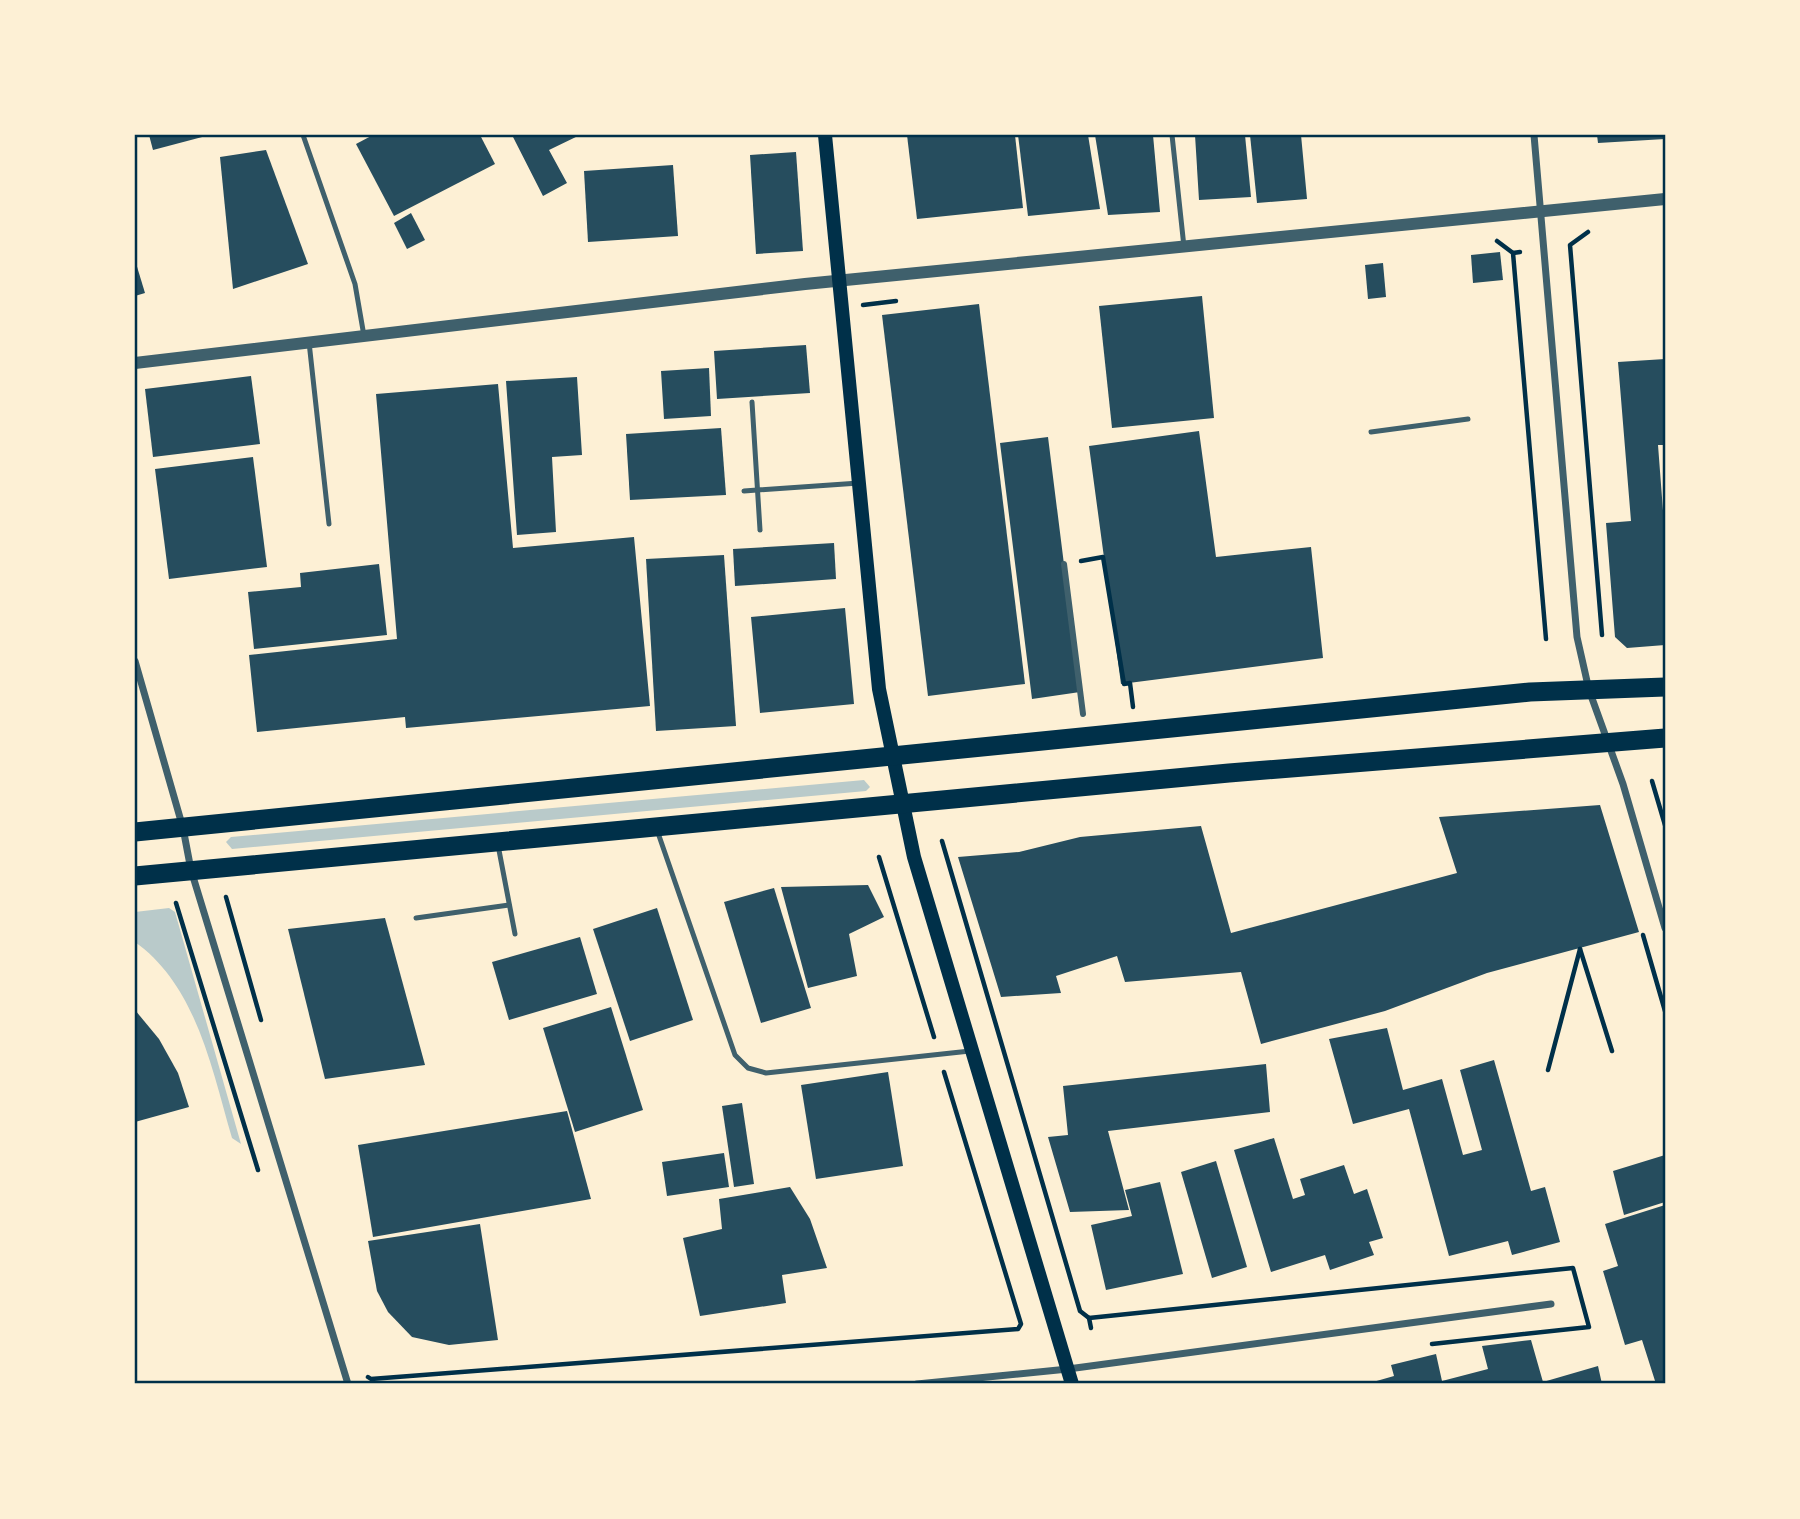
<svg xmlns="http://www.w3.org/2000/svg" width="1800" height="1519" font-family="Signika,sans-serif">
<rect width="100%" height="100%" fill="#fdf0d5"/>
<!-- green -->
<g fill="#b9caca">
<polygon points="864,780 870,787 866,791 232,849 226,842 231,837"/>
<path d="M 169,908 L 175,912 L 241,1144 L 232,1138 C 212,1070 197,986 135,942 L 135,912 Z"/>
</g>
<!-- building -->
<g fill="#264d5e">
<polygon points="149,135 206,135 206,136 153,150"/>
<polygon points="373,135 480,135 495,164 394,216 356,144"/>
<polygon points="512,135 580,135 549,150 567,183 543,196"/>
<polygon points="907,135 1015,135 1023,208 917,219"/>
<polygon points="1018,135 1088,135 1100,209 1028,216"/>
<polygon points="1095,135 1153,135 1160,212 1108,215"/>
<polygon points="1195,135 1245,135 1251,197 1199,200"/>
<polygon points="1250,135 1301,135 1307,199 1257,203"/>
<polygon points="1597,135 1665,135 1665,139 1598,143"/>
<polygon points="266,150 308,264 233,289 220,157"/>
<polygon points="796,152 803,251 756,254 750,155"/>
<polygon points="673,165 678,236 588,242 584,171"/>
<polygon points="411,213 425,240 407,249 394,223"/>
<polygon points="1500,252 1503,280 1473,283 1471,255"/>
<polygon points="135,260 145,293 135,296"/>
<polygon points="1383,263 1386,297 1368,299 1365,265"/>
<polygon points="1202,296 1214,418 1112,428 1099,306"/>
<polygon points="979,304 1025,684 928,696 882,315"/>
<polygon points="806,345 810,393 717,399 714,351"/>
<polygon points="1665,359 1665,445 1658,445 1665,537 1665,645 1627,648 1615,637 1606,523 1631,521 1618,362"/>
<polygon points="709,368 711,416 664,419 661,371"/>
<polygon points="251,376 260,444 153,457 145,389"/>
<polygon points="577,377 582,455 552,457 556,532 517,535 506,381"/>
<polygon points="498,384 513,548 634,537 650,706 406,728 405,717 257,732 249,655 397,639 376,394"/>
<polygon points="721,428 726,495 630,500 626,434"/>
<polygon points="1199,431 1216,557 1311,547 1323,658 1121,684 1089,446"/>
<polygon points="1048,437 1080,692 1032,699 1000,443"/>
<polygon points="253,457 267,567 169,579 155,469"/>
<polygon points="834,543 836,579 735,586 733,549"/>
<polygon points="724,555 736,726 656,731 646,559"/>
<polygon points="379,564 387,635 254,649 248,592 301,587 300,573"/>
<polygon points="845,608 854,704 760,713 751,617"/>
<polygon points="1600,805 1639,932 1487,973 1385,1011 1261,1044 1241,972 1125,982 1117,956 1056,976 1061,993 1001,997 958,857 1019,852 1080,837 1201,826 1231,933 1457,873 1439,817"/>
<polygon points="868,885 884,917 849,934 857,976 808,988 781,887"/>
<polygon points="774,888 811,1008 761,1023 724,902"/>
<polygon points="657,908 693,1020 630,1041 593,929"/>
<polygon points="385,918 425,1065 325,1079 288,929"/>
<polygon points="580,937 597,994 509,1020 492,962"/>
<polygon points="611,1007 643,1110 575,1132 543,1028"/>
<polygon points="135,1010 159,1039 178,1073 189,1107 135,1122"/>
<polygon points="1387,1028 1403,1090 1442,1079 1463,1155 1482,1150 1460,1070 1494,1060 1531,1191 1545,1187 1560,1242 1512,1255 1508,1241 1449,1256 1409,1109 1353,1124 1329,1039"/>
<polygon points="1266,1064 1270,1112 1108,1131 1129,1210 1070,1212 1048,1137 1068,1135 1063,1086"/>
<polygon points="888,1072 903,1166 816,1179 801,1085"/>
<polygon points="742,1103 754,1184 734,1187 722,1106"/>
<polygon points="567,1111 591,1199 373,1237 358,1145"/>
<polygon points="1274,1138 1293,1199 1305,1195 1300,1179 1344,1165 1354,1194 1367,1189 1383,1238 1369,1242 1374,1255 1330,1270 1325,1255 1271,1272 1234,1150"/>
<polygon points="724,1153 729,1187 667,1196 662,1162"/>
<polygon points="1665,1155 1665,1202 1624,1215 1613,1171"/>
<polygon points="1216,1161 1247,1267 1212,1278 1181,1172"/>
<polygon points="1160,1182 1183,1274 1106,1290 1091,1225 1132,1216 1125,1190"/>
<polygon points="790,1187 810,1219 827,1268 782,1275 786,1303 700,1316 683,1238 722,1229 719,1199"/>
<polygon points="1665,1205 1665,1382 1656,1384 1642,1340 1625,1345 1603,1271 1618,1266 1605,1224"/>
<polygon points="480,1224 498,1340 449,1345 412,1337 388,1312 377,1291 368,1241"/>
<polygon points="1531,1340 1543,1382 1598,1366 1602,1384 1366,1384 1394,1376 1391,1365 1436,1354 1442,1381 1488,1369 1482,1346"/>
</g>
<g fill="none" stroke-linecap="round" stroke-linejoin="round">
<!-- path -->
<g stroke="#003049" stroke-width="4.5">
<polyline points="1588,232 1570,245 1602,635"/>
<polyline points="1497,241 1513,253 1546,639"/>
<polyline points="1513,253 1520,252"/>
<polyline points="863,305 896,301"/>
<polyline points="1081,561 1103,557 1124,684 1130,683 1133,707"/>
<polyline points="1652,781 1665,825"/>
<polyline points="942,841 1080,1311 1089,1318"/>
<polyline points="879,857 934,1037"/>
<polyline points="226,897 261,1020"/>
<polyline points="176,903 258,1170"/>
<polyline points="1643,935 1665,1011"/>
<polyline points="1580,949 1612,1051"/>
<polyline points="1548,1070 1580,949"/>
<polyline points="1089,1318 1573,1268 1589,1327 1432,1344"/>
<polyline points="1089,1318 1091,1328"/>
<polyline points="368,1377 371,1379 1018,1329 1021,1324 944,1072"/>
</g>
<!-- service -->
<g stroke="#3f606c" stroke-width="5">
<polyline points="303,135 355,284 364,336"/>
<polyline points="1172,135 1184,247"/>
<polyline points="309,342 329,524"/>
<polyline points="752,402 760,530"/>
<polyline points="1371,432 1468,419"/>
<polyline points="744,491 859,483"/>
<polyline points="657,830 735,1055 748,1068 766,1073 970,1051"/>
<polyline points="498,845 515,934"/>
<polyline points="416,918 509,905"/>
</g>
<!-- pedestrian -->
<polyline stroke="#3f606c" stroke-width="6" points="1064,564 1083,714"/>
<!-- minor -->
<g stroke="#3f606c" stroke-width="7">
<polyline points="1534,135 1577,637 1589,690 1623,784 1665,928"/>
<polyline points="135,661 183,828 191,870 348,1384"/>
<polyline points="917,1384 1068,1369 1551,1304"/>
</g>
<!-- tertiary -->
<polyline stroke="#3f606c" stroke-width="12" points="135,363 805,284 1665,199"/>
<!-- secondary -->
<polyline stroke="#003049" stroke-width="14" points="825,135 879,689 914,857 1072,1384"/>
<!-- trunk -->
<g stroke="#003049" stroke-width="19">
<polyline points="135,832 1530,692 1665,687"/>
<polyline points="135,876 1229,773 1665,738"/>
</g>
</g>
<!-- border -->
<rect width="1800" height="1519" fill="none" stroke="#fdf0d5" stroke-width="273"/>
<rect x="136" y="136" width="1528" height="1246" fill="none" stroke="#003049" stroke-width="2.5"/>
</svg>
